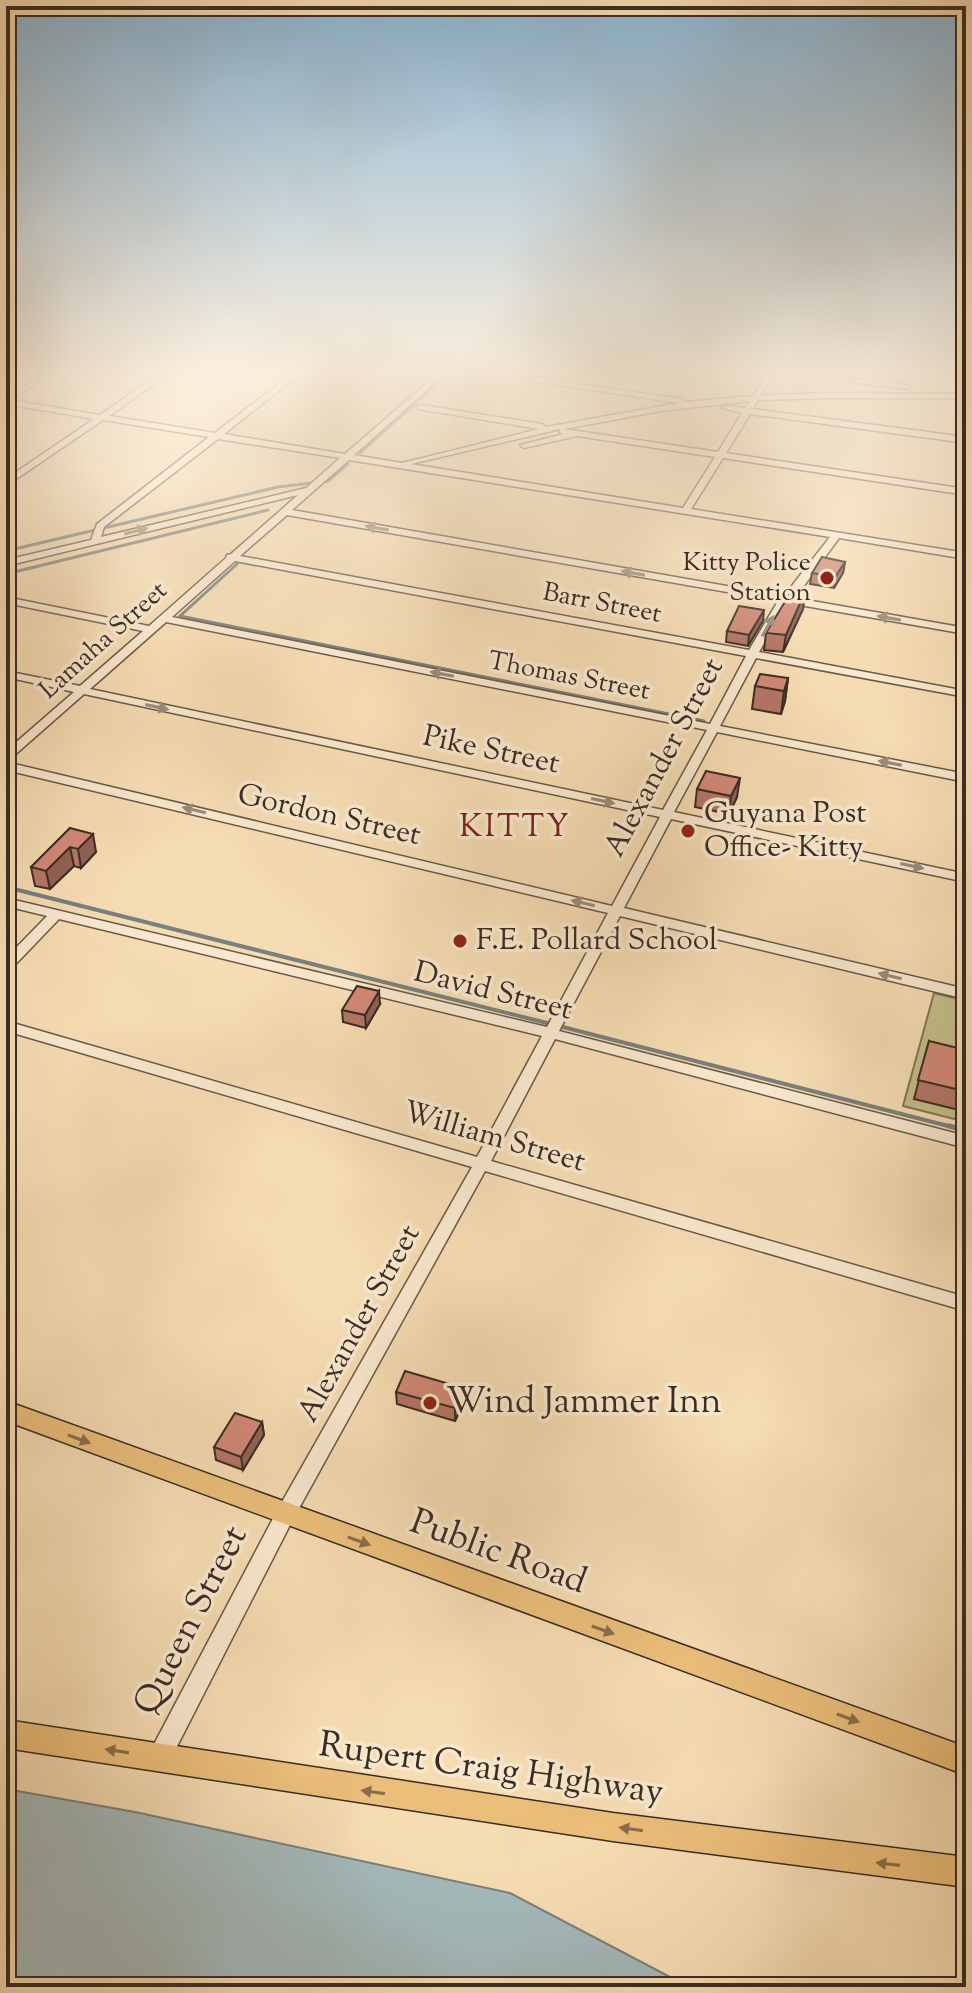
<svg xmlns="http://www.w3.org/2000/svg" width="972" height="1993" font-family="'Sorts Mill Goudy',serif">
<rect width="100%" height="100%" fill="#f6dcb3"/>
<filter id="stains"><feTurbulence type="fractalNoise" baseFrequency=".0025" numOctaves="4"/><feColorMatrix values="0 0 0 0 .2 0 0 0 0 .09 0 0 0 0 .02 0 0 0 .5 -.17"/></filter>
<radialGradient id="worn" r=".72"><stop offset=".6" stop-color="#630" stop-opacity="0"/><stop offset="1" stop-color="#630" stop-opacity=".3"/></radialGradient>
<!-- green -->
<polygon fill="#c4be88" stroke="#7f7556" stroke-width="2" points="934,993 966,1001 966,1122 903,1106"/>
<!-- water -->
<polygon fill="#a3b8b9" stroke="#79807d" stroke-width="2" points="6,1789 135,1812 510,1893 689,1987 6,1987"/>
<g fill="none" stroke-linecap="round" stroke-linejoin="round">
<!-- stream-far2 -->
<g stroke="#79807d" stroke-width="3">
<polyline points="360,453 447,375"/>
<polyline points="6,551 278,487 328,481 348,464"/>
<polyline points="237,564 180,616 704,721"/>
<polyline points="6,574 268,510"/>
</g>
<!-- stream-far1 -->
<g stroke="#79807d" stroke-width="4">
<polyline points="6,887 551,1024"/>
<polyline points="559,1026 956,1128"/>
</g>
<!-- stream -->
<polyline stroke="#79807d" stroke-width="5" points="949,1126 966,1130"/>
<!-- canal -->
<polygon fill="#a3b8b9" fill-rule="evenodd" points="951,375 966,375 966,378"/>
<defs>
<g id="minor">
<path d="M 41,375 L 50,375 L 10,400 L 100,415 L 158,375 L 167,375 L 109,416 L 215,433 L 290,375 L 299,375 L 224,434 L 345,454 L 436,375 L 444,375 L 354,455 L 402,463 L 539,429 L 418,409 L 417,407 L 421,405 L 542,424 L 546,427 L 679,403 L 504,377 L 500,375 L 518,375 L 681,399 L 684,399 L 684,402 L 753,396 L 766,375 L 774,375 L 761,395 L 832,393 L 966,394 L 966,398 L 832,398 L 758,400 L 753,409 L 966,437 L 966,443 L 750,414 L 726,453 L 966,489 L 966,495 L 723,458 L 691,509 L 966,553 L 966,559 L 839,538 L 795,598 L 966,628 L 966,634 L 788,603 L 759,652 L 966,691 L 966,697 L 756,658 L 720,726 L 966,774 L 966,782 L 717,732 L 674,812 L 966,874 L 966,882 L 671,819 L 624,908 L 966,989 L 966,999 L 620,916 L 559,1031 L 966,1136 L 966,1148 L 555,1039 L 491,1161 L 966,1297 L 966,1311 L 485,1171 L 292,1521 L 167,1766 L 159,1769 L 151,1766 L 148,1758 L 151,1750 L 278,1509 L 472,1167 L 6,1031 L 6,1021 L 477,1157 L 542,1036 L 59,919 L 11,969 L 6,970 L 6,958 L 47,916 L 6,906 L 6,898 L 547,1027 L 608,913 L 6,770 L 6,762 L 612,906 L 660,817 L 84,694 L 10,759 L 6,760 L 6,751 L 74,692 L 6,677 L 6,671 L 80,686 L 143,631 L 6,603 L 6,597 L 149,626 L 226,558 L 227,555 L 231,554 L 298,495 L 6,566 L 6,560 L 91,540 L 97,524 L 209,437 L 103,420 L 6,486 L 6,479 L 94,419 L 6,404 L 6,396 ZM 750,401 L 745,408 L 726,406 L 722,408 L 742,413 L 718,452 L 564,429 L 661,411 ZM 560,429 L 560,433 L 564,434 L 520,445 L 524,448 L 577,436 L 715,457 L 683,508 L 411,464 ZM 218,439 L 340,458 L 306,488 L 101,537 L 104,527 ZM 349,460 L 830,537 L 784,596 L 292,510 ZM 287,515 L 778,601 L 749,650 L 240,556 ZM 235,561 L 746,656 L 710,724 L 172,617 ZM 166,622 L 707,730 L 663,810 L 90,689 Z"/>
<polygon points="806,375 826,375 907,385 911,387 907,389 810,377"/>
</g>
<g id="major">
<polygon points="6,1401 966,1747 966,1775 6,1421"/>
<polygon points="6,1720 613,1813 966,1857 966,1887 613,1841 6,1748"/>
</g>
</defs>
<!-- minor casing -->
<use href="#minor" stroke="#695848" stroke-width="3"/>
<!-- major casing -->
<use href="#major" stroke="#3a2c24" stroke-width="3"/>
<!-- minor -->
<use href="#minor" fill="#f9e8ce" fill-rule="evenodd"/>
<!-- major -->
<use href="#major" fill="#ebbe7a" fill-rule="evenodd"/>
</g>
<!-- wall -->
<g fill="#b47565" stroke="#3a2c24" stroke-width="2">
<polygon points="845,562 843,573 834,588 810,584 812,573"/>
<polygon points="805,592 803,609 783,652 764,650 766,633"/>
<polygon points="763,621 748,646 726,642 727,631"/>
<polygon points="788,678 785,701 781,714 752,709 755,686"/>
<polygon points="697,789 737,797 729,814 695,807"/>
<polygon points="70,828 96,852 81,868 74,866 50,889 35,886 31,867"/>
<polygon points="380,1004 366,1028 343,1022 342,1010"/>
<polygon points="929,1041 966,1083 959,1110 914,1099"/>
<polygon points="463,1388 464,1401 455,1421 397,1404 396,1392"/>
<polygon points="262,1422 264,1435 243,1470 216,1460 214,1447"/>
</g>
<!-- shaded-wall -->
<g fill="#925f53" stroke="#3a2c24" stroke-width="2">
<polygon points="845,562 843,573 834,588 835,577"/>
<polygon points="805,592 803,609 783,652 786,635"/>
<polygon points="764,610 763,621 748,646 749,635"/>
<polygon points="788,678 785,701 781,714 784,691"/>
<polygon points="740,778 737,797 729,814 731,796"/>
<polygon points="93,834 96,852 81,868 78,849"/>
<polygon points="70,847 74,866 50,889 46,871"/>
<polygon points="379,991 380,1004 366,1028 365,1015"/>
<polygon points="463,1388 464,1401 455,1421 455,1408"/>
<polygon points="262,1422 264,1435 243,1470 241,1457"/>
</g>
<!-- building -->
<g fill="#d18876" stroke="#3a2c24" stroke-width="2">
<polygon points="822,557 845,562 835,577 812,573"/>
<polygon points="792,590 805,592 786,635 766,633"/>
<polygon points="739,606 764,610 749,635 727,631"/>
<polygon points="760,674 788,678 784,691 755,686"/>
<polygon points="706,771 740,778 731,796 697,789"/>
<polygon points="70,828 93,834 78,849 70,847 46,871 31,867"/>
<polygon points="357,986 379,991 365,1015 342,1010"/>
<polygon points="929,1041 966,1050 966,1083 964,1091 918,1080"/>
<polygon points="405,1371 463,1388 455,1408 396,1392"/>
<polygon points="235,1413 262,1422 241,1457 214,1447"/>
</g>
<!-- one-way arrows -->
<defs><path id="oneway-solid" d="M-6-.8H1V-3.2L6.5 0L1 3.2V.8H-6Z" transform="scale(2)"/></defs>
<g fill="#9a8a79">
<use href="#oneway-solid" transform="translate(377 528) rotate(-170)"/>
<use href="#oneway-solid" transform="translate(136 531) rotate(-14)"/>
<use href="#oneway-solid" transform="translate(633 573) rotate(-170)"/>
<use href="#oneway-solid" transform="translate(889 618) rotate(-170)"/>
<use href="#oneway-solid" transform="translate(768 626) rotate(-61)"/>
<use href="#oneway-solid" transform="translate(442 674) rotate(-169)"/>
<use href="#oneway-solid" transform="translate(157 707) rotate(12)"/>
<use href="#oneway-solid" transform="translate(890 763) rotate(-169)"/>
<use href="#oneway-solid" transform="translate(603 801) rotate(12)"/>
<use href="#oneway-solid" transform="translate(194 810) rotate(-167)"/>
<use href="#oneway-solid" transform="translate(912 866) rotate(12)"/>
<use href="#oneway-solid" transform="translate(583 903) rotate(-167)"/>
<use href="#oneway-solid" transform="translate(890 976) rotate(-167)"/>
</g>
<g fill="#8a6e4b">
<use href="#oneway-solid" transform="translate(79 1439) rotate(20)"/>
<use href="#oneway-solid" transform="translate(359 1541) rotate(20)"/>
<use href="#oneway-solid" transform="translate(603 1630) rotate(20)"/>
<use href="#oneway-solid" transform="translate(848 1718) rotate(20)"/>
<use href="#oneway-solid" transform="translate(117 1751) rotate(-171)"/>
<use href="#oneway-solid" transform="translate(373 1792) rotate(-172)"/>
<use href="#oneway-solid" transform="translate(631 1829) rotate(-172)"/>
<use href="#oneway-solid" transform="translate(888 1864) rotate(-173)"/>
</g>
<!-- sky -->
<linearGradient id="sky" x2="0" y2="1"><stop stop-color="#8cb6d5"/><stop offset="0.57" stop-color="#fbefdd"/><stop offset="1" stop-color="#fbefdd" stop-opacity="0"/></linearGradient>
<rect width="972" height="654" fill="url(#sky)"/>
<!-- markers -->
<g fill="#8f2418" stroke="#f9e8ce" stroke-width="3">
<circle cx="827" cy="578" r="8"/>
<circle cx="688" cy="831" r="8"/>
<circle cx="460" cy="941" r="8"/>
<circle cx="430" cy="1403" r="8"/>
</g>
<g text-anchor="middle" dominant-baseline="central" stroke-width="7" stroke-linejoin="round" paint-order="stroke">
<!-- far-poi labels -->
<g font-size="26" fill="#3a2c24" stroke="#f9e8ce" text-anchor="end">
<text x="811" y="563">Kitty Police<tspan x="811" dy="30">Station</tspan></text>
</g>
<!-- far-street labels -->
<g font-size="26" fill="#3a2c24" stroke="#f9e8ce">
<text transform="translate(602 604) rotate(11)">Barr Street</text>
<text transform="translate(104 641) rotate(-42)">Lamaha Street</text>
<text transform="translate(569 677) rotate(11)">Thomas Street</text>
</g>
<!-- street labels -->
<g font-size="30" fill="#3a2c24" stroke="#f9e8ce">
<text transform="translate(491 751) rotate(12)">Pike Street</text>
<text transform="translate(665 758) rotate(-62)">Alexander Street</text>
<text transform="translate(329 816) rotate(13)">Gordon Street</text>
<text transform="translate(493 992) rotate(14)">David Street</text>
<text transform="translate(494 1138) rotate(16)">William Street</text>
<text transform="translate(360 1324) rotate(-61)">Alexander Street</text>
</g>
<!-- poi labels -->
<g font-size="30" fill="#3a2c24" stroke="#f9e8ce" text-anchor="start">
<text x="704" y="814">Guyana Post<tspan x="704" dy="34">Office- Kitty</tspan></text>
<text x="476" y="941">F.E. Pollard School</text>
</g>
<!-- neighbourhood labels -->
<g font-size="32" letter-spacing="2" fill="#7a1f14" stroke="#f9e8ce">
<text x="515" y="828">KITTY</text>
</g>
<!-- near-poi labels -->
<g font-size="36" fill="#3a2c24" stroke="#f9e8ce" text-anchor="start">
<text x="446" y="1403">Wind Jammer Inn</text>
</g>
<!-- near-street labels -->
<g font-size="36" fill="#3a2c24" stroke="#f9e8ce">
<text transform="translate(498 1553) rotate(20)">Public Road</text>
<text transform="translate(192 1621) rotate(-63)">Queen Street</text>
<text transform="translate(491 1770) rotate(8)">Rupert Craig Highway</text>
</g>
</g>
<!-- margin -->
<rect width="972" height="1993" fill="none" stroke="#f6dcb3" stroke-width="32"/>
<rect x="8" y="8" width="956" height="1977" fill="none" stroke="#3a2c24" stroke-width="4"/>
<rect x="16" y="16" width="940" height="1961" fill="none" stroke="#3a2c24" stroke-width="2"/>
<rect width="100%" height="100%" filter="url(#stains)"/>
<rect width="100%" height="100%" fill="url(#worn)"/>
</svg>
